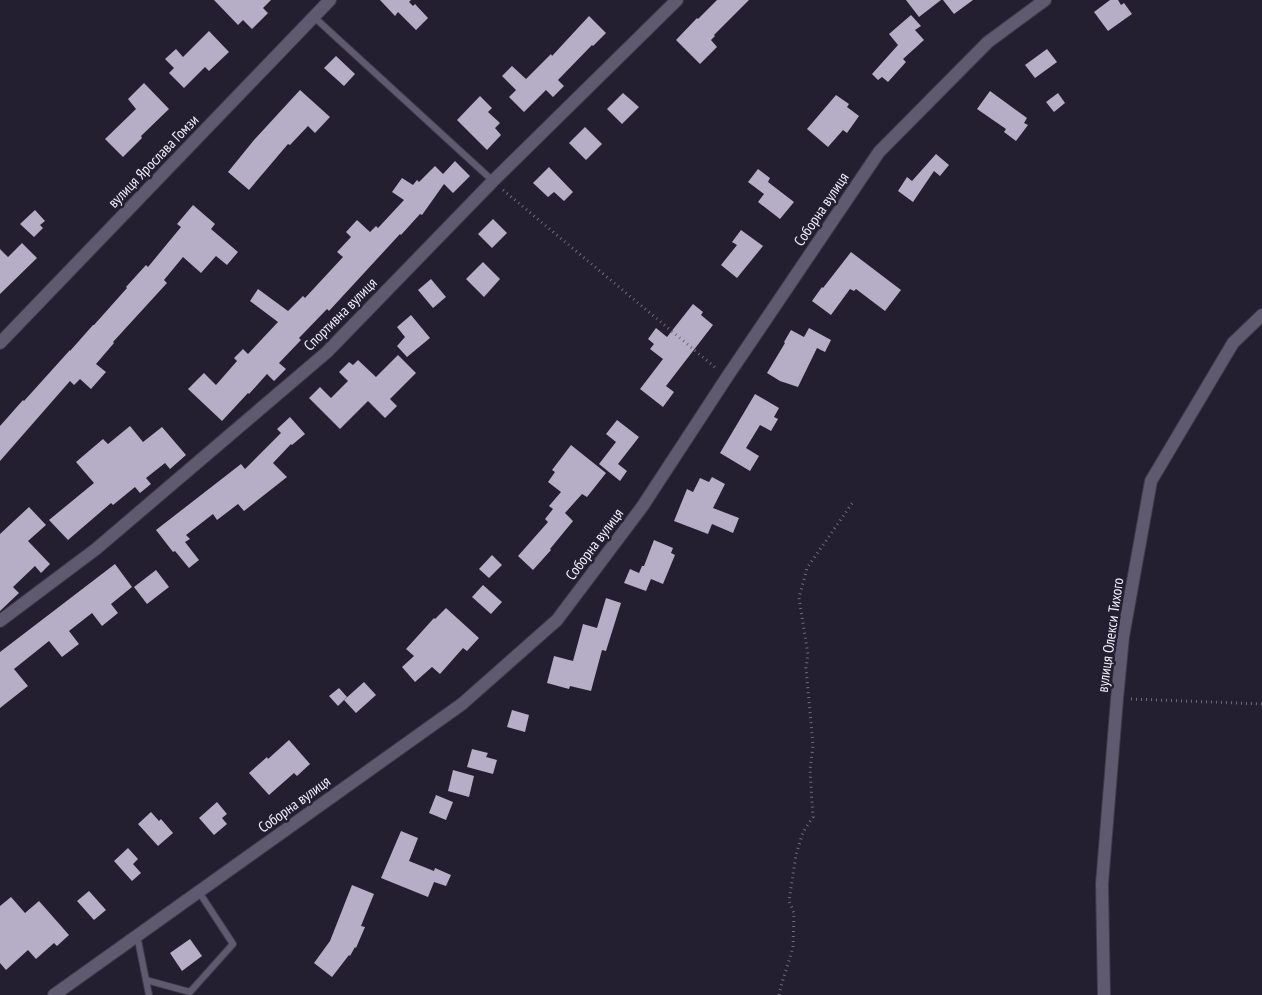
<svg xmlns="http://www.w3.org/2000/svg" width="1262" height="995" font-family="'PT Sans Narrow',sans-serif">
<rect width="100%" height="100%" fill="#231e30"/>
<!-- building -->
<g fill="#b5aec6">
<polygon points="214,0 271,0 263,8 268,13 252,29 243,20 238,25"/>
<polygon points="380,0 411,0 409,2 413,6 415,4 428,18 416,30 398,12 395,16"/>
<polygon points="717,0 749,0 714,35 715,36 711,40 717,47 700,64 676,40 697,18 698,19"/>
<polygon points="906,0 941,0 919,17"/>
<polygon points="943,0 973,0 954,14"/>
<polygon points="1110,0 1118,0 1121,5 1124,3 1132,14 1108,31 1094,12"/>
<polygon points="911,15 921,26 915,30 924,40 903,59 906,62 888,82 882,77 878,80 872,74 898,45 889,34"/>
<polygon points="589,16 606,33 593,46 592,45 558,80 564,86 553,97 546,90 524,112 509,97 516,90 502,76 512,66 526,79 551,54 552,56"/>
<polygon points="209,31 229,52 209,71 205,67 184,88 169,73 174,68 165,59 176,49 183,57"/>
<polygon points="1047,49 1057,62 1035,78 1025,65"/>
<polygon points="336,56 355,74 344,86 324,68"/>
<polygon points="144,83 169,109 141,136 142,138 123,157 105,139 136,109 128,99"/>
<polygon points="300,90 330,117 315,133 308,126 290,145 288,144 249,190 228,172 254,140"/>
<polygon points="990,91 1027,118 1024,123 1028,125 1016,141 1004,132 1006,129 977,109"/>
<polygon points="623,93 639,107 622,124 607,109"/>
<polygon points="1058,93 1065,103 1054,112 1046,102"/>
<polygon points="836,95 849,104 847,107 859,116 847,133 843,130 828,147 807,129"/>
<polygon points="480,96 492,108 488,112 500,123 495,128 501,135 487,150 457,120"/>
<polygon points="585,127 602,144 586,160 569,143"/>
<polygon points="936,154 949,165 940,176 934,171 913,202 898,191 907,177 912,181"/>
<polygon points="455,161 470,176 453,193 444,184 422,215 420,214 401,235 400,234 329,311 327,309 299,338 301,340 279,363 286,369 274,381 267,374 249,394 248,393 222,421 188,389 204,373 216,385 237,361 234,358 243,349 248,354 278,322 250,301 258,289 288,311 303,296 305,298 343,257 337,252 351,237 346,232 357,220 370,232 376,226 378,228 404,200 392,192 402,178 413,185 417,180 419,182 435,166 443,174"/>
<polygon points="549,167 573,192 564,201 554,192 548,197 533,183"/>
<polygon points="758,169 770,178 768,182 794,202 780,219 758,202 764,194 748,182"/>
<polygon points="193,205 215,224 211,229 238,252 227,265 216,256 201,273 183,257 164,280 167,283 113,342 114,343 96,364 106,372 91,389 80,379 74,385 70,381 0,461 0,426 23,400 24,401 70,350 70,351 93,325 94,325 127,288 126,287 146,265 148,267 181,227 177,224"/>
<polygon points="35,210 45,221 40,225 43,228 34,237 20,224"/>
<polygon points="493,219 507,233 492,248 478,234"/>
<polygon points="741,230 763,246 737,278 721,265 737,245 732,242"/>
<polygon points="22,243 37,258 0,294 0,249 8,257"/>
<polygon points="851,252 901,290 885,311 856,289 854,291 850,289 831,315 812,301 822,287 823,288"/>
<polygon points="483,262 500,279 484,297 466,279"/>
<polygon points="431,279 446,297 433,308 418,290"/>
<polygon points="693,304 703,312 701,315 713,325 666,386 674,392 663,407 640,389 663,359 650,349 654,344 648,339 656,328 667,337"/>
<polygon points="411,315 430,338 407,357 397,346 405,337 397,327"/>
<polygon points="809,328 831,340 825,352 817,348 798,387 780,381 767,373 785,343 784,342 791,330 804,337"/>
<polygon points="398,355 416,373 390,399 397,406 385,418 368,401 340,429 309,398 320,387 331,398 348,381 339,372 349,362 353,365 358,360 376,377"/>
<polygon points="755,394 779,408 774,417 778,419 771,431 760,425 746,448 759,456 750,471 720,453"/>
<polygon points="290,417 305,434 292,445 291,444 273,463 287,477 244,511 238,504 217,520 213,514 186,535 190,539 185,542 199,560 189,568 175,551 173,552 156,530 241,464 245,469 281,433 277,429"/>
<polygon points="617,420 639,437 618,464 627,471 620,481 599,464 616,442 606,434"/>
<polygon points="130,426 143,442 162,427 186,455 170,469 165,463 146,478 151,484 140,493 135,487 113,505 111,503 68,540 49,520 94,483 76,462 103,439 108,444"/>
<polygon points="571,445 606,473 587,497 582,494 565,513 573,521 550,549 551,550 533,570 518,556 548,522 545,519 553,509 549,506 561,492 548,482 555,472 552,470"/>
<polygon points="712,477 725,484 713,508 739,518 733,533 712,524 708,534 674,521 687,489 693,492 700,478 709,482"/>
<polygon points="29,507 46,525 28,541 50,564 41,573 35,566 13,587 19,593 0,611 0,534"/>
<polygon points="654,540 673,548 671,553 675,555 663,584 651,579 646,591 624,583 630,569 639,573 642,566 644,566"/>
<polygon points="492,555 502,565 489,578 479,569"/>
<polygon points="115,564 132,587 111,604 118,613 102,626 92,613 69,631 79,644 62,657 49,641 14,669 28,686 0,708 0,652"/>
<polygon points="156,570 169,587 147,604 134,587"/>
<polygon points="483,585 502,602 491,614 472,597"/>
<polygon points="606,598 621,603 606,651 602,650 591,691 570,686 569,689 547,683 554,656 573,661 583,624 597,628"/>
<polygon points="446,608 479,638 467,651 463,648 440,674 432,667 415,682 402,667 414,656 406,649 434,618 435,619"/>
<polygon points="364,682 376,695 356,713 344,700"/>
<polygon points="339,688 347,697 338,706 329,696"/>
<polygon points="512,710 529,715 525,732 507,727"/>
<polygon points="289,740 310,764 297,776 294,773 269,795 249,773 267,757 268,759"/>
<polygon points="472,749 488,753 486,757 497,760 493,774 467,767"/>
<polygon points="453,770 474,776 469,797 448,791"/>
<polygon points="436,795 453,802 446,820 429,813"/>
<polygon points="217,802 227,814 222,818 227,824 214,835 199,818"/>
<polygon points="151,812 159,821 161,819 173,833 158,846 138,824"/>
<polygon points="401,831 418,838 409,861 434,871 435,868 451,875 446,886 434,882 428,897 381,878"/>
<polygon points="128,848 138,859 133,864 141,873 132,881 114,861"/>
<polygon points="352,885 374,894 361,926 365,927 356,948 355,947 350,956 349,955 332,977 314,963 330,941"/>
<polygon points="89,891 106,910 94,920 77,901"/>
<polygon points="11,897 25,913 39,901 69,935 57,946 54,943 36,959 28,950 6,970 0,963 0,906"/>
<polygon points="190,939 202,956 182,971 170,953"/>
</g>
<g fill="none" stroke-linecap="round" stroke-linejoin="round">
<defs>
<g id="lane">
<polyline points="314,17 493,181"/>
<polyline points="137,935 149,995"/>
<polyline points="146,980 190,992 233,944 199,892"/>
</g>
<g id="street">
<polyline points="0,343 330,0"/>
<polyline points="0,621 96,549 327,352 493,181 677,0"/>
<polyline points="54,995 462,704 557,620 642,507 727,377 879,152 988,42 1045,0"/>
<polyline points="1104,995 1102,884 1117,699 1123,637 1151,481 1233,343 1262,315"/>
</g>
</defs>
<!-- lane casing -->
<use href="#lane" stroke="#3f3a49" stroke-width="8"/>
<!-- street casing -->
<use href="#street" stroke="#3f3a49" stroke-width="14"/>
<!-- path -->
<g stroke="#6f6b7b" stroke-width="3" stroke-dasharray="1 4" stroke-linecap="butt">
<polyline points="503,190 717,369"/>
<polyline points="1131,699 1262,704"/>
<polyline points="779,995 781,986 793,948 794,913 789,901 796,855 803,832 813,817 810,770 813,745 806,668 808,655 799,598 807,568 853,502"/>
</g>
<!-- lane -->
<use href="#lane" stroke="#605a70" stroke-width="6"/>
<!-- street -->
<use href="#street" stroke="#605a70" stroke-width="12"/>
</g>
<g text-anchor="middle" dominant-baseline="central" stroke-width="5" stroke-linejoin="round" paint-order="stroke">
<!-- street labels -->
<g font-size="15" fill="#f1edfa" stroke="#231e30">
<text transform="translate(153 161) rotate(-46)">вулиця Ярослава Гомзи</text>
<text transform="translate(821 209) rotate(-56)">Соборна вулиця</text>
<text transform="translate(340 314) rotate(-45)">Спортивна вулиця</text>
<text transform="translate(594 544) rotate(-53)">Соборна вулиця</text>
<text transform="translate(1110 635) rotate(-82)">вулиця Олекси Тихого</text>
<text transform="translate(294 804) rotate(-36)">Соборна вулиця</text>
</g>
</g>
</svg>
